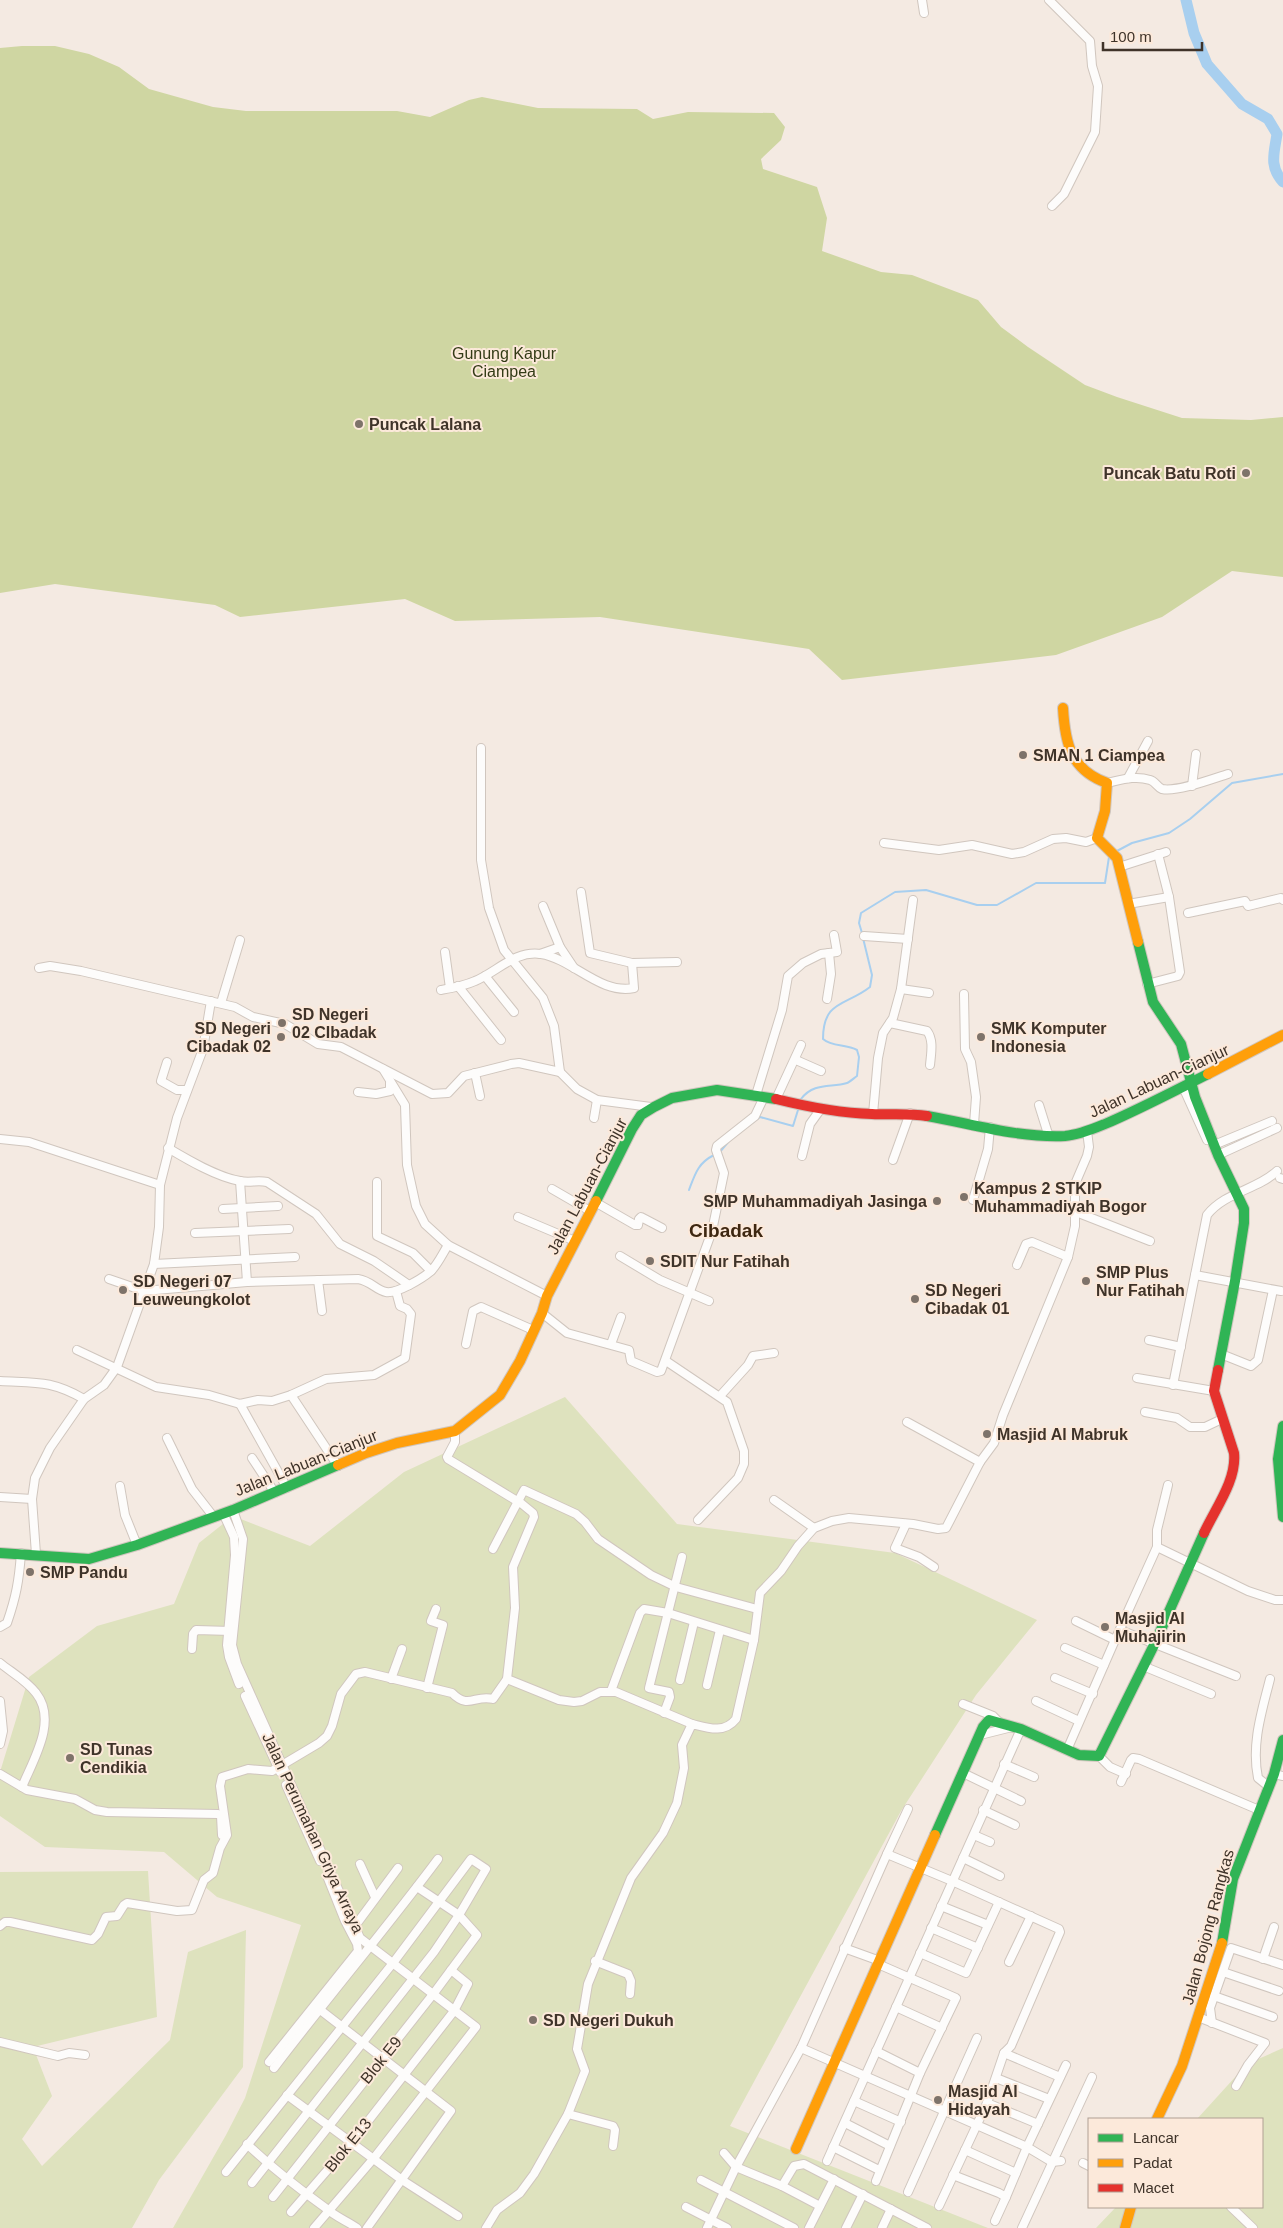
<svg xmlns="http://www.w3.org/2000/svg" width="1283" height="2228" font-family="Helvetica,sans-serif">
<rect width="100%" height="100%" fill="#f4eae2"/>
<!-- green -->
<g fill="#dee2be">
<polygon points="565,1397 677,1524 895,1553 1037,1620 976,1695 901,1811 730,2126 988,2228 173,2228 226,2135 245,2098 301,1925 217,1897 164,1852 45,1847 0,1816 0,1772 29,1677 97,1626 174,1604 199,1543 233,1516 310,1546 404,1472"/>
<polygon points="148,1871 157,2017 33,2047 52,2096 22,2139 42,2166 170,2040 188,1952 246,1930 243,2067 159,2180 132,2228 0,2228 0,1872"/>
<polygon points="1283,2048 1283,2228 1096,2228 1116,2207 1262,2207 1262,2119 1197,2119 1247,2064"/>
</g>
<!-- forest -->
<polygon fill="#cfd6a2" points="22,46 55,46 89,54 119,67 149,89 213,107 246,111 397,111 430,117 469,100 482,97 538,108 637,109 653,119 688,112 774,113 785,127 781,140 761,159 763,169 817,187 827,218 822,251 881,272 912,275 978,300 1001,327 1028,347 1085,385 1117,397 1182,418 1251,420 1283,417 1283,577 1232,571 1162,617 1056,655 842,680 809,649 600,617 455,621 405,599 240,617 215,605 55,584 0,593 0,48"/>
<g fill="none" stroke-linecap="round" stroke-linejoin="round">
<!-- stream -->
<g stroke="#a8cfef" stroke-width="2">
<polyline points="1115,852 1132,843 1169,833 1190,819 1232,783 1283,774"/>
<polyline points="862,933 859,923 861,913 895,892 926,890 977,905 997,905 1036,883 1105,883 1109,857"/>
<path d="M 801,1099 C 814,1082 831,1088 847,1083 C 850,1082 854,1078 857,1076 L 859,1057 L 857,1050 C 846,1044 832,1047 823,1039 C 823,1000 846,1006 870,987 L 872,975 L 863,938"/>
<polyline points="752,1123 760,1117 793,1126 798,1110"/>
<polyline points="719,1153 729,1141"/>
<path d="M 689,1190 C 695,1174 698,1163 714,1155"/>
</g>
<!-- river -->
<path stroke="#a8cfef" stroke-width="11" d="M 1186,0 L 1194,33 L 1207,64 L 1242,104 L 1268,119 L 1277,134 C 1274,154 1269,166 1283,182"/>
<defs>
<g id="street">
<polyline points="922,0 924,13"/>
<polyline points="1049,0 1090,41 1092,66 1098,86 1095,132 1064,194 1052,206"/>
<polyline points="481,748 481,860 489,908 504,950 543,998 554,1026 560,1072 577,1089 597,1100 651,1107"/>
<polyline points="1128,778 1148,741"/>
<path d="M 1107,783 C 1121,780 1135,775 1150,780 C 1155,781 1157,787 1162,789 C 1178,792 1212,779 1228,774"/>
<polyline points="1192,786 1196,754"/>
<polyline points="884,843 939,850 972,845 1012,854 1024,852 1053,839 1066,838 1086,842 1097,838"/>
<polyline points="1119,867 1166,852"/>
<polyline points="581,892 590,953 632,963 677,962"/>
<polyline points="1128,904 1169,897"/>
<polyline points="543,906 560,947 574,968"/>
<polyline points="1188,913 1245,901 1248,906 1281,898 1283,900"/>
<polyline points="864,936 908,939"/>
<polyline points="445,952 450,988"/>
<polyline points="540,954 560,947"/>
<polyline points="39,968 50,966 81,971 235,1007 253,1017 285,1024 318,1044 341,1047 432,1094 448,1093 464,1076 511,1064 519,1063 560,1072"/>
<polyline points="485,976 514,1012"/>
<polyline points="1147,984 1178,976 1180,972 1169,897 1158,854"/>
<polyline points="458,986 501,1040"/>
<polyline points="901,989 929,993"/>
<path d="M 441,990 C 452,988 464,986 475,981 C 497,972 515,950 541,954 C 573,959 600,995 634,988 L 632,963"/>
<polyline points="964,994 965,1049 971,1062 976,1097 974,1124"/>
<polyline points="827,999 831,974 829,953"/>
<polyline points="221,1003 240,940"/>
<path d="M 890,1023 L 927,1031 C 934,1040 931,1054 930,1065"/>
<polyline points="796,1060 821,1071"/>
<polyline points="167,1062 161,1081 177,1090 187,1090"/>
<polyline points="383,1069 405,1105 407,1165 416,1206 425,1224 448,1245 547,1296"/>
<polyline points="475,1073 480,1096"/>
<polyline points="1183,1087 1207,1140 1212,1137"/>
<polyline points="358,1092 376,1094 390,1091 390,1083"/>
<polyline points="756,1095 782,1010 788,976 803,963 821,954 837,952 834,935"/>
<polyline points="776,1099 801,1045"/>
<polyline points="1039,1105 1049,1137"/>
<polyline points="873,1114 878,1058 883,1033 893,1018 901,989 913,900"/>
<polyline points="594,1118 597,1100"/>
<polyline points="0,1139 29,1142 160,1185 177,1118 203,1049 211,1001"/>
<polyline points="1214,1145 1272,1121"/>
<path d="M 168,1148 C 188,1160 217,1177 240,1181 C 249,1183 258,1180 267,1182 L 316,1214 L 340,1244 L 374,1261 L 409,1285"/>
<polyline points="1218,1155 1277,1128"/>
<polyline points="802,1156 810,1124 820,1110"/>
<polyline points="893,1160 910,1113"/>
<polyline points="1280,1178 1283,1179"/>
<polyline points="240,1181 247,1282"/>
<polyline points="377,1182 377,1236 413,1253 431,1271"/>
<polyline points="552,1189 590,1211"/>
<polyline points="973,1200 988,1149 990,1127"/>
<polyline points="595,1202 635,1225 638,1225 639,1219 641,1217 662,1228"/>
<polyline points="223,1209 278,1206"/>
<polyline points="1076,1212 1150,1241"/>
<polyline points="518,1217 575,1241"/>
<polyline points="195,1233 289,1229"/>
<polyline points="620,1256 660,1280 709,1301"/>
<polyline points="154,1264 295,1257"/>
<polyline points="1017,1265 1026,1244 1032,1242 1068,1257"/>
<polyline points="1195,1275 1281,1291"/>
<path d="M 109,1279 L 144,1291 L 247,1282 L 358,1279 C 371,1281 376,1290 386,1292 C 397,1294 423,1278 431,1271 C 438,1264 443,1253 448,1245"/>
<polyline points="318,1280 322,1311"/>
<polyline points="542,1313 567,1333 629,1350 631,1361 657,1372 661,1371 712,1231 724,1173 716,1150 717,1146 755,1116 764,1097"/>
<polyline points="1149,1340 1181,1347"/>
<polyline points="466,1344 473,1311 481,1307 533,1330"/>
<polyline points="611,1344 621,1317"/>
<polyline points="77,1350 156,1387 209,1395 240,1404 258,1400 272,1401 291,1395 326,1379 374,1375 405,1358 411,1314 407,1309 400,1306 396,1291"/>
<polyline points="1221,1354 1251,1366 1258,1360 1273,1290"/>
<polyline points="666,1361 727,1402 744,1451 744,1464 738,1478 698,1520"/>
<polyline points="1137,1378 1214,1391"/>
<path d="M 0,1381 C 36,1383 51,1380 84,1399"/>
<path d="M 1173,1385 L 1207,1215 C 1225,1192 1257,1190 1277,1171"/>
<polyline points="291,1395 338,1466"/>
<polyline points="720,1396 748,1365 753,1356 774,1353"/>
<polyline points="240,1404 287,1488"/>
<polyline points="1145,1412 1177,1418 1190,1427 1205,1427 1222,1419"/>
<polyline points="907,1422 980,1462"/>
<polyline points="455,1431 455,1442 447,1457 448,1459 522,1504 533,1513 534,1517 513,1567 515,1608 507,1679 559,1700 574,1702 582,1701 600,1692 616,1692 692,1724"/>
<polyline points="167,1438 192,1489 213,1516"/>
<polyline points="252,1458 275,1493"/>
<polyline points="120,1486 125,1515 137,1545"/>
<polyline points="0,1497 32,1499"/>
<polyline points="774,1500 814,1528"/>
<polyline points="233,1510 243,1539 232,1645 237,1664 360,1938 476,2027 374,2158 314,2228"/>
<polyline points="223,1513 234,1537 235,1555 227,1645 229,1657 239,1684"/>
<polyline points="906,1524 895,1548 919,1557 934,1567"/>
<polyline points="1157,1547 1157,1530 1168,1485"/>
<polyline points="493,1549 524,1490 576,1514 585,1522 598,1539 651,1575 676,1587 757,1609"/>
<polyline points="36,1554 32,1499 35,1478 50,1448 84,1399 104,1385 117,1367 154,1264 159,1227 160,1185"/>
<polyline points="1076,1621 1115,1640"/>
<path d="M 0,1627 L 7,1623 C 16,1597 19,1581 21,1553"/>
<polyline points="1120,1630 1236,1676"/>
<polyline points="1065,1648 1104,1665"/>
<polyline points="192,1649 193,1634 196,1630 231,1631"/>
<path d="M 0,1663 C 11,1672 27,1681 36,1693 C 58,1721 33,1760 22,1787"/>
<polyline points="1143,1666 1211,1694"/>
<polyline points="1055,1678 1093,1694"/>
<polyline points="391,1679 402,1649"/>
<polyline points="680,1680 694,1622"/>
<polyline points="707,1685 720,1630"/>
<polyline points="427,1688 443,1625 431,1621 436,1609"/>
<polyline points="611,1691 640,1613 644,1609 668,1613 754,1640"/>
<polyline points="245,1696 280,1772"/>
<polyline points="0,1701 3,1731 0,1744"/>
<polyline points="1036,1701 1079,1721"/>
<polyline points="963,1704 993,1716 999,1722"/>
<polyline points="664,1713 670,1697 669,1692 649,1688 682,1557"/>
<polyline points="980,1735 1012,1727"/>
<polyline points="1067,1750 1115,1640 1157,1547 1248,1591 1275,1600 1283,1600"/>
<polyline points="1099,1756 1110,1767 1126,1774"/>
<polyline points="1004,1764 1034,1777"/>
<polyline points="963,1773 1021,1801"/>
<polyline points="0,1774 27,1790 75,1799 95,1810 107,1812 218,1814 221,1816 222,1835"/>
<polyline points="1274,1774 1283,1776"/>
<polyline points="1121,1782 1131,1760 1133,1758 1139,1759 1259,1810"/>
<polyline points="286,1785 320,1861"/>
<path d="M 1268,1786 L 1258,1778 C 1251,1744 1262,1711 1270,1679"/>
<polyline points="983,1810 1015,1825"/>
<polyline points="974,1835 990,1842"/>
<polyline points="887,1854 908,1809"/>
<polyline points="963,1858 1000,1876"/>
<polyline points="360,1864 375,1897"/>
<polyline points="941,1906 988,1925"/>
<path d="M 0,1926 L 5,1922 L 10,1922 L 92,1940 L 98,1934 L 106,1917 L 117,1916 L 124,1905 L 127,1903 L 177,1911 L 192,1910 L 204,1880 L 213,1873 L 220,1848 L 227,1835 L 220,1786 L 222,1777 L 248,1769 L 272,1771 L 319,1743 L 327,1736 L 332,1726 L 341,1694 L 356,1674 L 365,1672 L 452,1693 C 469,1710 475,1694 493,1699 L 507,1679"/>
<polyline points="351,1928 355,1926 398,1868"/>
<polyline points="931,1928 978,1948"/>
<polyline points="844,1948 880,1961"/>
<polyline points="920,1953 966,1973 999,1902"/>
<polyline points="1263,1959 1274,1927"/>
<polyline points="595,1961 628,1974 631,1981 630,1994"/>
<polyline points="1009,1962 1031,1916"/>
<polyline points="1223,1972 1279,1991"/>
<polyline points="1214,1996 1273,2017"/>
<polyline points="896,2007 942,2028"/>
<polyline points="319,2009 451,2111 367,2228"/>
<polyline points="1198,2017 1265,2043 1248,2065 1236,2086"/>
<polyline points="1212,2023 1210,2008 1231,1948 1283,1965"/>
<polyline points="0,2042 58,2056 69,2053 85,2055"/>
<polyline points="801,2048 1027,2147 1052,2162 1061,2161"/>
<polyline points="876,2051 920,2073"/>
<polyline points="1004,2053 1060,2077"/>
<polyline points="269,2062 358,1951 357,1944 345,1921 327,1876"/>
<path d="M 274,2068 C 328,1997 385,1930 438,1859"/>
<polyline points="996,2078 1049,2099"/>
<polyline points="287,2095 402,2180 458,2216"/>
<polyline points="854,2101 901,2122"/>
<polyline points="987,2103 1038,2124"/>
<polyline points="568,2114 613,2126 615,2130 613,2146"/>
<polyline points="845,2123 890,2146"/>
<path d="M 247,2144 C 272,2168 299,2189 327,2209 C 336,2217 347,2221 357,2228"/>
<polyline points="833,2147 879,2170"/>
<polyline points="965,2150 1016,2173"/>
<polyline points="724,2153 736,2167 782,2186 820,2206"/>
<polyline points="827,2161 1021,1729"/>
<polyline points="1083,2163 1089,2166"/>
<polyline points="226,2172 393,1963 471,1859 486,1869 459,1915 434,1952 252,2183"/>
<polyline points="953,2175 999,2193 1006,2197 1027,2147 1066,2065"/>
<polyline points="701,2180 794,2228"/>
<polyline points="876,2181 920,2073 956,1998 878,1964"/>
<polyline points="782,2186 794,2166 804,2164 927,2228"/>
<polyline points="908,2192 977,2038"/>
<polyline points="273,2197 434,1993 477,1935 459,1915 417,1887"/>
<polyline points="686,2207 727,2228"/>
<polyline points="1231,2207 1253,2228"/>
<polyline points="291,2212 351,2143 454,2011 468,1984 451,1970"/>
<polyline points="995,2221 1006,2197"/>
<path d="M 486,2228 L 497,2210 L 520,2193 L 534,2174 L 568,2114 L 585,2071 L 577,2049 L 588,1984 L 631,1878 L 663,1833 L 677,1803 L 684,1768 L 682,1745 L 692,1724 C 708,1728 724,1734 736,1719 L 754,1640 L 760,1593 L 781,1571 L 798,1546 L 814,1528 L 832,1521 L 849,1518 L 913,1524 L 938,1529 L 946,1528 L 980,1462 L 994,1443 L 1003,1415 L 1068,1257 L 1075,1226 L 1075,1184 L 1087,1156 L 1089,1147 L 1087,1131"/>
<polyline points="707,2228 736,2167 801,2048 887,1854 952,1881 1059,1929 1060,1932 1011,2046 1004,2053 987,2103 939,2206"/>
<polyline points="809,2228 834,2179"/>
<polyline points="846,2228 863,2194"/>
<polyline points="882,2228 891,2209"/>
<polyline points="1022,2228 1092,2077"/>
</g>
<g id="fast">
<polyline points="1138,942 1153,1002 1181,1044 1195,1097 1218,1155 1244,1209 1244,1223 1235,1281 1218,1370"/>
<path d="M 927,1116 C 973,1124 1018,1138 1065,1136 C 1079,1135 1093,1129 1105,1124 C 1140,1109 1174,1091 1208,1074"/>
<polyline points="596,1201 632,1129 641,1115 654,1107 672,1098 717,1090 776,1099"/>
<polyline points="1283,1426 1278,1459 1283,1517"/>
<polyline points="0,1553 89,1559 137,1545 233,1510 338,1465"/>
<polyline points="935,1835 983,1727 989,1720 1021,1729 1079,1755 1099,1756 1155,1643 1204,1533"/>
<polyline points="1222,1943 1233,1879 1274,1774 1283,1740"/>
</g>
<g id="slow">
<path d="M 1063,708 C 1065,744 1071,770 1107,783 L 1105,811 L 1097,838 L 1117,858 L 1138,942"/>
<polyline points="1208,1074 1283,1035"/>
<polyline points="338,1465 366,1453 397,1443 455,1431 500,1395 520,1361 542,1313 547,1296 596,1201"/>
<polyline points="1157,2119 1182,2066 1222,1943"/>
<polyline points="796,2149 935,1835"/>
<polyline points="1125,2228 1131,2207"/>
</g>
<g id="jam">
<path d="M 776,1099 C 808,1107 839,1113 872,1114 C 891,1115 908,1113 927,1116"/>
<path d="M 1204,1533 C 1215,1509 1237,1480 1234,1453 L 1214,1391 L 1218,1370"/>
</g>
</defs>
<!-- street casing -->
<use href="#street" stroke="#d0c6be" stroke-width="10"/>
<!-- fast casing -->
<use href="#fast" stroke="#d0c6be" stroke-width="12"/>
<!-- slow casing -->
<use href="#slow" stroke="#d0c6be" stroke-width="12"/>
<!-- jam casing -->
<use href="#jam" stroke="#d0c6be" stroke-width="12"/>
<!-- street -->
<use href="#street" stroke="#fdfcfb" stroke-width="8"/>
<!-- fast -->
<use href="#fast" stroke="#30b455" stroke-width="10"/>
<!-- slow -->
<use href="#slow" stroke="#ff9f0a" stroke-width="10"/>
<!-- jam -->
<use href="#jam" stroke="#e5322d" stroke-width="10"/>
</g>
<!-- markers -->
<g fill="#7e736a" stroke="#fce9da" stroke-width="2">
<circle cx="359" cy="424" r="5"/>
<circle cx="1246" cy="473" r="5"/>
<circle cx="1023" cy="755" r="5"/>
<circle cx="282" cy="1023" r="5"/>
<circle cx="281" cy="1037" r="5"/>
<circle cx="981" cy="1037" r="5"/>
<circle cx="964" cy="1197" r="5"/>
<circle cx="937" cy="1201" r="5"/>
<circle cx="650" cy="1261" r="5"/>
<circle cx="1086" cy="1281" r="5"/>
<circle cx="123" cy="1290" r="5"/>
<circle cx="915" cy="1299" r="5"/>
<circle cx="987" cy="1434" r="5"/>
<circle cx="30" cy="1572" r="5"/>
<circle cx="1105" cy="1627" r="5"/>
<circle cx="70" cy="1758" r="5"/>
<circle cx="533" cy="2020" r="5"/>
<circle cx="938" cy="2100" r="5"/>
</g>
<g text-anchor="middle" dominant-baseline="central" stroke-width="4" stroke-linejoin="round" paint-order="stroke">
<!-- park labels -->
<g font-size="16" fill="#333b16" stroke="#fce9da">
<text x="504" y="353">Gunung Kapur<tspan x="504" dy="18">Ciampea</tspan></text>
</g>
<!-- poi labels -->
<g font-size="16" font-weight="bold" fill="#3f3329" stroke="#fce9da" text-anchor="start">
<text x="369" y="424">Puncak Lalana</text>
<text x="1236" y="473" text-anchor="end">Puncak Batu Roti</text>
<text x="1033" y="755">SMAN 1 Ciampea</text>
<text x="292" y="1014">SD Negeri<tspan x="292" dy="18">02 CIbadak</tspan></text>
<text x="271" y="1028" text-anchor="end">SD Negeri<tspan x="271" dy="18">Cibadak 02</tspan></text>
<text x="991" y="1028">SMK Komputer<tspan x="991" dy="18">Indonesia</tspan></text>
<text x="974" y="1188">Kampus 2 STKIP<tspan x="974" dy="18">Muhammadiyah Bogor</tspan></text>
<text x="927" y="1201" text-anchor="end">SMP Muhammadiyah Jasinga</text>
<text x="660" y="1261">SDIT Nur Fatihah</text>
<text x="1096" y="1272">SMP Plus<tspan x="1096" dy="18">Nur Fatihah</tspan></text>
<text x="133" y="1281">SD Negeri 07<tspan x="133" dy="18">Leuweungkolot</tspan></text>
<text x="925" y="1290">SD Negeri<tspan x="925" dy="18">Cibadak 01</tspan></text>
<text x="997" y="1434">Masjid Al Mabruk</text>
<text x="40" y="1572">SMP Pandu</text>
<text x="1115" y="1618">Masjid Al<tspan x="1115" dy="18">Muhajirin</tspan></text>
<text x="80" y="1749">SD Tunas<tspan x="80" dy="18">Cendikia</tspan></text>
<text x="543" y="2020">SD Negeri Dukuh</text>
<text x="948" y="2091">Masjid Al<tspan x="948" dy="18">Hidayah</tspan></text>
</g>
<!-- street labels -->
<g font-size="16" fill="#3f3329" stroke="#fce9da">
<text transform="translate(1159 1081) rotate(-25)">Jalan Labuan-Cianjur</text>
<text transform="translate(587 1186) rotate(-62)">Jalan Labuan-Cianjur</text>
<text transform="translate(306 1463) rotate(-22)">Jalan Labuan-Cianjur</text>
<text transform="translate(313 1833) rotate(65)">Jalan Perumahan Griya Arraya</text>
<text transform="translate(1208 1927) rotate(-75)">Jalan Bojong Rangkas</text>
<text transform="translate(381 2060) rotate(-51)">Blok E9</text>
<text transform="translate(348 2145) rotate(-51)">Blok E13</text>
</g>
<!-- quarter labels -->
<g font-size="19" font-weight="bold" fill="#3e2711" stroke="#fce9da">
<text x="726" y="1230">Cibadak</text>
</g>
</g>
<!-- legend -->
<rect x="1088" y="2118" width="175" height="90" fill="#fce9da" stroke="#b0a093"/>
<rect x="1098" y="2134" width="25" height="8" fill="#30b455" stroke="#b0a093"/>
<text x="1133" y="2143" font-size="15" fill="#3f3329">Lancar</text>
<rect x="1098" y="2159" width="25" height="8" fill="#ff9f0a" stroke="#b0a093"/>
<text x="1133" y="2168" font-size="15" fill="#3f3329">Padat</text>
<rect x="1098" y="2184" width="25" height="8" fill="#e5322d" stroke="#b0a093"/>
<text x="1133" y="2193" font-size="15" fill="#3f3329">Macet</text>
<!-- scale -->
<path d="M1103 42v8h99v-8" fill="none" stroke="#3f3329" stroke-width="2.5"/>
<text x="1110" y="42" font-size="15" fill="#3f3329" stroke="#fce9da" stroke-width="4" paint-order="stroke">100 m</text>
</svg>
